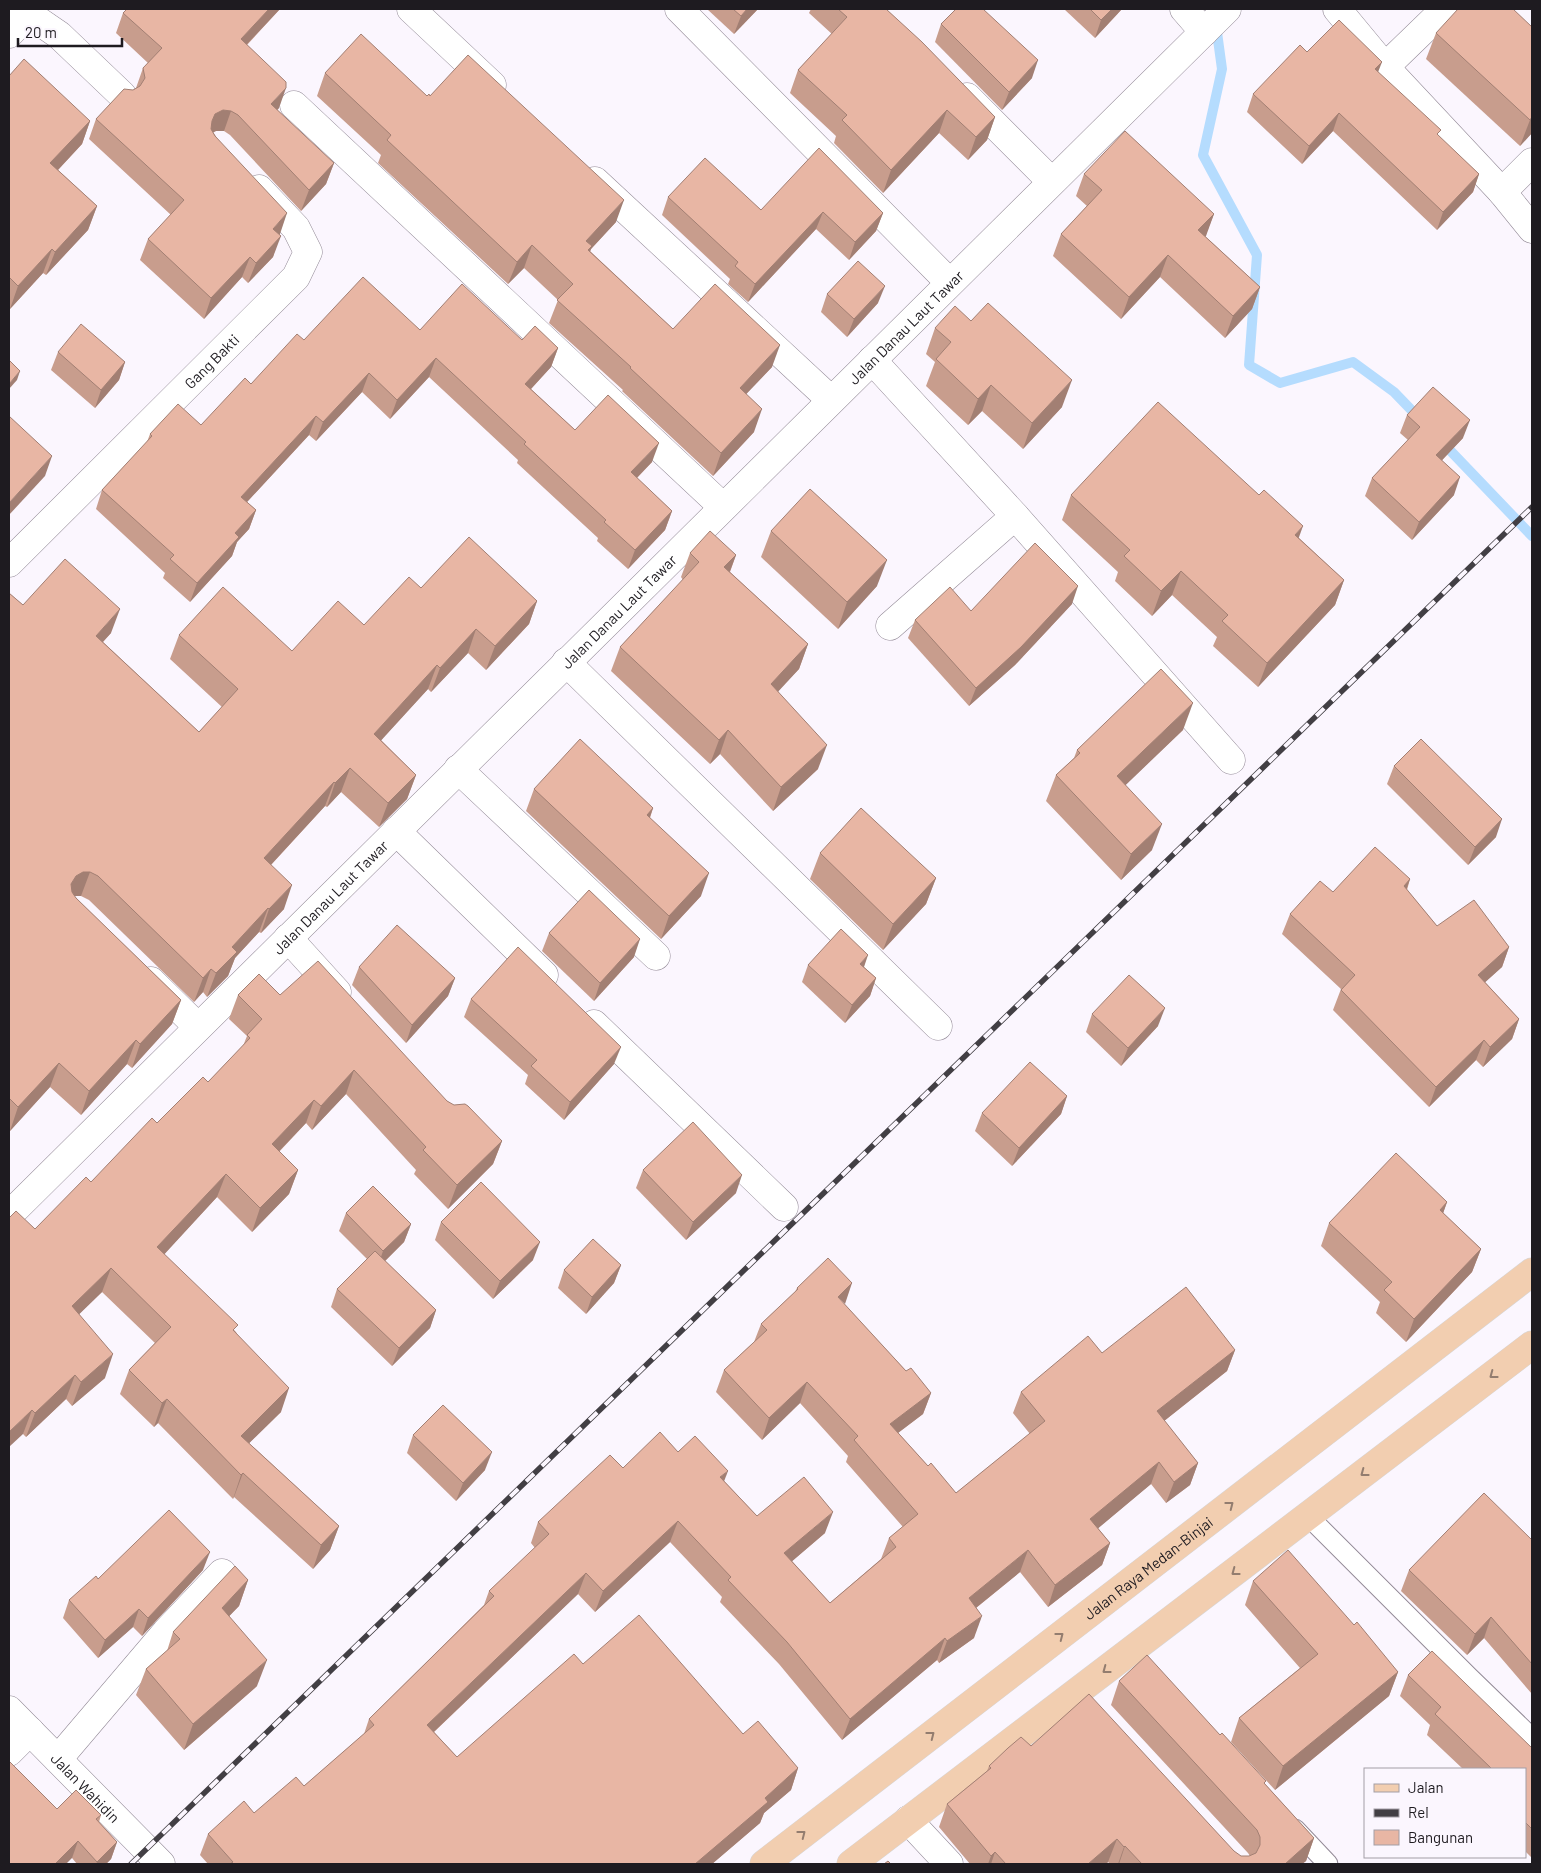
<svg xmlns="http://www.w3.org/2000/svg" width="1541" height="1873" font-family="Barlow,sans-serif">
<rect width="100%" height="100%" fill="#fbf6fe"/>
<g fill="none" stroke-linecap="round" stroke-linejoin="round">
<!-- stream -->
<g stroke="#b5dcfe" stroke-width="10">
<polyline points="1216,25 1222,69 1203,155 1257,255 1249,365 1280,383 1353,362 1394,392 1421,420"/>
<polyline points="1441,441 1532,536"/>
</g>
<defs>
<g id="service">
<polyline points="1308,1516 1469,1677 1532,1738"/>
<polyline points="1295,1829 1328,1864"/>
</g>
<g id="minor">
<polyline points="21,9 59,35 122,95"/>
<polyline points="411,9 492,85"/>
<polyline points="679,9 949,282"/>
<polyline points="1184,9 1204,32"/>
<polyline points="1337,9 1385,67 1502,192 1532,229"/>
<polyline points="9,34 28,14"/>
<polyline points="1385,67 1445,9"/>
<polyline points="967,97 1051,181"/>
<polyline points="294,105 723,507"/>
<polyline points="595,181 831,400"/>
<polyline points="1502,192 1532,162"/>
<polyline points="872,360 1015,516 1231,760"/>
<path id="s1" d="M 9,563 L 296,277 L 308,252 L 296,228 L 259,189"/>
<polyline points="890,626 1015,516"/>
<polyline points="566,662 938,1026"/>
<polyline points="458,769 656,956"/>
<polyline points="396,831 544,975"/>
<polyline points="288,938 337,992"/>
<polyline points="151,981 198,1027"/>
<polyline points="594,1024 784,1207"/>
<path id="s2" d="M 9,1215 L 1227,9"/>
<polyline points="9,1752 30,1731"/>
<polyline points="58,1759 166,1632 222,1573"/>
<polyline points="908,1820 949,1864"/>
</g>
<g id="tertiary">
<path id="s3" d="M 9,1710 L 161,1864"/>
</g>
<g id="primary">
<path id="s4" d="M 764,1864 L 1532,1272"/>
<polyline points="851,1864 1532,1345"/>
</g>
</defs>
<!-- service casing -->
<use href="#service" stroke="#938a97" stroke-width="21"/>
<!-- minor casing -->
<use href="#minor" stroke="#938a97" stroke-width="29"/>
<!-- tertiary casing -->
<use href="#tertiary" stroke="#938a97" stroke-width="29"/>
<!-- primary casing -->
<use href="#primary" stroke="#d6d6d7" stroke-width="29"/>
<!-- service -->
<use href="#service" stroke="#fff" stroke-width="19"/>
<!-- minor -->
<use href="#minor" stroke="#fff" stroke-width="28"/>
<!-- tertiary -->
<use href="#tertiary" stroke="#fff" stroke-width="28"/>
<!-- primary -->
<use href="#primary" stroke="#f2ceb0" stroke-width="28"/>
<defs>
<polyline id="rail" points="131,1864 1532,507"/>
</defs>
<!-- rail casing -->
<use href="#rail" stroke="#423f44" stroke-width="5.5"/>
<!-- rail -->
<use href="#rail" stroke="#fbf6fe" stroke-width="4" stroke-dasharray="11" stroke-linecap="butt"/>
</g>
<!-- wall -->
<g fill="#c89d8d">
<polygon points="280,9 247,45 279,108 277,110 334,163 326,184 301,211 230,135 224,131 216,131 213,132 280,234 273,257 248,283 242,277 204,319 140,260 148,239 171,215 89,139 96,119 136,88 143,68 148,63 116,33 123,13"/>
<polygon points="707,9 758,9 734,34"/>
<polygon points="811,9 886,9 995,117 987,140 968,160 939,133 883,193 834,143 836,136 790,93 798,70 832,34 809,13"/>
<polygon points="1064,9 1122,9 1095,38"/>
<polygon points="1513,9 1532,133 1520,146 1426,59 1436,33"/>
<polygon points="941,24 1032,78 1002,110 935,42"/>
<polygon points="1307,52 1378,72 1438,136 1479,174 1473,192 1437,230 1333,131 1302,164 1247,112 1253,94"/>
<polygon points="325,73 427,96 616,222 591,249 590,251 673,329 772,367 746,394 754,432 713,476 622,391 623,390 549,323 558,300 524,268 508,284 378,163 381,155 317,96"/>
<polygon points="9,76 90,121 82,144 58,170 97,206 88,230 46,275 43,273 10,309 9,309"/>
<polygon points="1084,174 1214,214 1205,236 1260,287 1252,309 1225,338 1160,277 1121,319 1053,256 1061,234 1087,206 1076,196"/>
<polygon points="668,197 761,210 883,213 876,231 849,260 816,229 748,302 728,284 730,279 662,215"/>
<polygon points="827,294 878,303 847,337 821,312"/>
<polygon points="935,328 1062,407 1023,449 982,411 968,425 926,386 935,362 926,354"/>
<polygon points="420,330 522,340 558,348 551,367 531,389 575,430 652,462 637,478 672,511 665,530 628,569 597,541 598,538 517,463 518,460 429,377 390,419 362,392 316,441 309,435 247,502 256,510 249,529 237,542 232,556 190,602 163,578 165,573 96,509 102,490 147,442 150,434 201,425 304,340"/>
<polygon points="58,352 125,362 119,380 95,408 51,370"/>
<polygon points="1407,415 1463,438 1442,460 1454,495 1412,540 1365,496 1372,478 1408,440 1400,433"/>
<polygon points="1071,495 1299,538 1344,580 1335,605 1258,687 1213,646 1217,637 1172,595 1152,616 1115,581 1118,572 1062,520"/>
<polygon points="771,531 877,586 838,629 761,557"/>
<polygon points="690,553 736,555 730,572 808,644 799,669 778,691 818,769 773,811 720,754 710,764 611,671 620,647 683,580 681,577"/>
<polygon points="421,588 537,601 529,624 486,670 468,653 431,692 428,689 381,740 416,775 407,799 379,827 341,792 327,807 325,806 271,865 284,909 261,933 259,932 235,958 228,976 207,997 203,992 194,1002 89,900 81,896 74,896 76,898 181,1000 172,1024 132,1068 127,1064 81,1115 50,1087 10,1131 9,1130 9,593 23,605 111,633 103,642 199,732 222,707 170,659 179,635 292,651 364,625"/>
<polygon points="1072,604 1015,665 969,706 908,638 915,620 971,611"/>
<polygon points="1183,730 1125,785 1152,850 1121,880 1046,801 1056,775 1074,758 1077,750"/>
<polygon points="1394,766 1496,837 1468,865 1387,784"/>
<polygon points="534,789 653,808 650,818 701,896 661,939 526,811"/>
<polygon points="820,853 936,878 926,904 883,950 810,879"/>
<polygon points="1410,879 1407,890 1437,926 1509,947 1502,967 1485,982 1519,1019 1512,1039 1483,1067 1476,1060 1429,1107 1333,1010 1341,989 1282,934 1290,914 1333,892"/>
<polygon points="549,933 634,957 594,1001 542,951"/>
<polygon points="808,965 864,967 876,978 870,996 845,1023 802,982"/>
<polygon points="359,967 455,978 448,996 406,1043 352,985"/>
<polygon points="238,995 280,995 447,1101 502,1141 493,1164 448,1209 414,1174 416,1170 346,1094 312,1130 306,1123 279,1152 298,1170 289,1194 252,1232 217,1197 164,1254 236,1332 281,1412 249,1443 339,1526 330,1550 313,1569 234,1497 233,1499 158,1423 154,1427 120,1394 129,1370 155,1343 102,1292 79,1314 105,1378 72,1406 66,1399 26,1437 23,1434 35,1229 91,1182 157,1123 208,1082 243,1046 247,1036 229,1019"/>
<polygon points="471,999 614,1064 564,1120 525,1084 528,1075 464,1017"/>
<polygon points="1092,1014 1158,1026 1121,1066 1086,1032"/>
<polygon points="1067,1096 1061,1114 1012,1166 975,1131 982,1113"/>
<polygon points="643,1170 736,1193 686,1240 636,1188"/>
<polygon points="1447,1202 1443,1213 1481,1249 1472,1272 1406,1342 1376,1313 1380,1302 1321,1246 1329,1223"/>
<polygon points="346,1213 411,1224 404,1242 385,1261 436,1310 430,1328 392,1366 331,1307 337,1289 367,1259 339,1231"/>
<polygon points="441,1222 533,1260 493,1299 435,1240"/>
<polygon points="621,1265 614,1283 586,1314 558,1288 564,1270"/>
<polygon points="797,1288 844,1304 906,1371 931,1393 923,1414 898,1433 928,1466 956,1493 1030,1434 1013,1413 1021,1392 1102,1353 1235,1350 1227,1371 1164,1421 1198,1463 1190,1485 1166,1503 1151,1484 1098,1528 1110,1543 1102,1565 1048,1607 1020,1572 976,1608 974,1638 939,1663 937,1660 842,1740 779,1664 720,1602 722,1597 670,1542 595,1612 578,1594 434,1732 457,1757 583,1664 743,1734 798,1768 791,1790 764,1813 760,1823 712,1864 208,1864 200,1855 208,1834 254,1813 304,1786 364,1734 369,1719 484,1605 489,1591 535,1548 531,1543 538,1522 623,1468 678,1452 724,1481 757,1516 825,1533 792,1561 830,1603 881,1559 889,1538 903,1527 846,1462 848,1456 800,1403 762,1440 716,1392 724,1370 754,1342 761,1324 795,1292"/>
<polygon points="413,1435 485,1470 456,1501 407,1453"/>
<polygon points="1532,1540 1532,1694 1484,1638 1467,1655 1401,1591 1409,1570"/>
<polygon points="203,1570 142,1636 133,1627 98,1658 63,1618 69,1600 98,1579"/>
<polygon points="248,1580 239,1606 229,1616 257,1686 184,1750 136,1695 146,1669 167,1651 173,1632"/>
<polygon points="1253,1581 1354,1625 1398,1672 1389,1696 1275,1790 1231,1742 1239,1718 1300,1668 1245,1605"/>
<polygon points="1408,1675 1532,1748 1532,1858 1525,1851 1525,1769 1463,1769 1427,1735 1430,1725 1400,1696"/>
<polygon points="1119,1681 1265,1784 1314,1838 1306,1861 1302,1864 1110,1864 1108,1862 1106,1864 970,1864 939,1827 947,1804 987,1771 989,1766 1031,1746 1241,1856 1250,1856 1248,1853 1111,1705"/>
<polygon points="57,1809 101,1815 99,1822 117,1842 111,1859 106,1864 77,1864 72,1858"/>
</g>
<!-- shaded-wall -->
<g fill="#a27f73">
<polygon points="269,9 280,9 233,59 241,39"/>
<polygon points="747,9 758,9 734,34 741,16"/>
<polygon points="1112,9 1122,9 1095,38 1101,20"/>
<polygon points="1038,60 1032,78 1002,110 1009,92"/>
<polygon points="1382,62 1375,80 1375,69"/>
<polygon points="286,88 279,108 263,125 271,104"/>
<polygon points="223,110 231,111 224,131 216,131 208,135 212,121 215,114"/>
<polygon points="947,110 939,133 883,193 891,170"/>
<polygon points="1339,113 1333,131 1302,164 1309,146"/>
<polygon points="995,117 987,140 968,160 976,137"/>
<polygon points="1532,117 1532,133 1520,146 1530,120"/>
<polygon points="90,121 82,144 42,187 50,163"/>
<polygon points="334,163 326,184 301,211 309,190"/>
<polygon points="1479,174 1473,192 1437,230 1443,212"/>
<polygon points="624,200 616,222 591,249 584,269 586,241"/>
<polygon points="97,206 88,230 46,275 55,252"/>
<polygon points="823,212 816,229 748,302 755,284"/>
<polygon points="287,213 280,234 265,249 273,229"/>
<polygon points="883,213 876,231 849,260 855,242"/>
<polygon points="1214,214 1206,236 1190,252 1198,230"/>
<polygon points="281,236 273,257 248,283 256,263"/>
<polygon points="532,245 524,268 508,284 517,262"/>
<polygon points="52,249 43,273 10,309 18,286"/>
<polygon points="1168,255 1160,277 1121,319 1129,297"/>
<polygon points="250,257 242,277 204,319 211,298"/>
<polygon points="885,286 878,303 847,337 854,319"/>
<polygon points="1260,287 1252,309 1225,338 1233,316"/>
<polygon points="780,345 772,367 731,410 740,388"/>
<polygon points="558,348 551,367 518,403 525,384"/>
<polygon points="436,358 429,377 390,419 397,400"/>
<polygon points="125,362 119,380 95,408 101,390"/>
<polygon points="20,371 17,380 9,389 9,384"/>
<polygon points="369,373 362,392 316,441 323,422"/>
<polygon points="1072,380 1062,407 1023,449 1032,423"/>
<polygon points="991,385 982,411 968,425 978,399"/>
<polygon points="762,409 754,432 713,476 721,453"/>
<polygon points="316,416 309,435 234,516 241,497"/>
<polygon points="1470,420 1463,438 1430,473 1436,455"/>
<polygon points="659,443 652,462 624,491 631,472"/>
<polygon points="52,456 45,476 9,515 9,503"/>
<polygon points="1460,477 1454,495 1412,540 1419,522"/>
<polygon points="256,510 249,529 237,542 232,556 190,602 197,583 235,533"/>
<polygon points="672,511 665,530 628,569 635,550"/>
<polygon points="1303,526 1294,551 1295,535"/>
<polygon points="736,555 727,579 724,567"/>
<polygon points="887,560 877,586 838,629 847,602"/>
<polygon points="1181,571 1172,595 1152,616 1161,591"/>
<polygon points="1344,580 1335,605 1258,687 1267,663"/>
<polygon points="1078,586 1072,604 1015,665 969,706 976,688"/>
<polygon points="537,601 529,624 486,670 495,646"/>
<polygon points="120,609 111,633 87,659 96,636"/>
<polygon points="476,629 468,653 431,692 440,668"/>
<polygon points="808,644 799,669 763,708 771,684"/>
<polygon points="437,665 428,689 366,757 374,734"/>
<polygon points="1193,703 1183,730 1107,803 1117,776"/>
<polygon points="728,730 720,754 710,764 719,740"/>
<polygon points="827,745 818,769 773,811 781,787"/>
<polygon points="350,768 341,792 327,807 335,783"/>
<polygon points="416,775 407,799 379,827 388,803"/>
<polygon points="334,782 325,806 255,882 264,858"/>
<polygon points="653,808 645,831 647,815"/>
<polygon points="1502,819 1496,837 1468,865 1475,847"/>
<polygon points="1162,824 1152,850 1121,880 1131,854"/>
<polygon points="83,872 90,872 81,896 74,896 63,908 71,884 76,876"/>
<polygon points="709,873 701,896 661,939 669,916"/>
<polygon points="936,878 926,904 883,950 893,924"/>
<polygon points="1410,879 1403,899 1404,886"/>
<polygon points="292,885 284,909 261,933 269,909"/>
<polygon points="268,908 259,932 235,958 228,976 207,997 216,973 232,947"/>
<polygon points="640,939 634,957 594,1001 600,983"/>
<polygon points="1509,947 1502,967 1471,995 1478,975"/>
<polygon points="868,955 862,973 860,964"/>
<polygon points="211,969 203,992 194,1002 203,978"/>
<polygon points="455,978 448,996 406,1043 412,1025"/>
<polygon points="876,978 870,996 845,1023 852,1005"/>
<polygon points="181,1000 172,1024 132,1068 140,1044"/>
<polygon points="1165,1008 1158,1026 1121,1066 1128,1048"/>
<polygon points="1519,1019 1512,1039 1483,1067 1490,1047"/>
<polygon points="136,1040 127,1064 81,1115 89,1091"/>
<polygon points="1484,1040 1476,1060 1429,1107 1436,1087"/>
<polygon points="621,1047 614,1064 564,1120 570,1102"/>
<polygon points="59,1063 50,1087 10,1131 18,1107"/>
<polygon points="354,1070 346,1094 312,1130 321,1106"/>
<polygon points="1067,1096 1061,1114 1012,1166 1019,1148"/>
<polygon points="314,1100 306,1123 263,1168 272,1144"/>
<polygon points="502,1141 493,1164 448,1209 457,1185"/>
<polygon points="298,1170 289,1194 252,1232 260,1208"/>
<polygon points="226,1174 217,1197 149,1271 157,1247"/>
<polygon points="742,1175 736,1193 686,1240 693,1222"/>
<polygon points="1447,1202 1439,1225 1440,1210"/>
<polygon points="411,1224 404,1242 377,1269 383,1251"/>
<polygon points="540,1242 533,1260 493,1299 500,1281"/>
<polygon points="1481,1249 1472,1272 1406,1342 1414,1319"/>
<polygon points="621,1265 614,1283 586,1314 592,1297"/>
<polygon points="111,1268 102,1292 63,1330 72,1306"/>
<polygon points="852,1283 845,1304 838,1297"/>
<polygon points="436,1310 430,1328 392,1366 399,1348"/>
<polygon points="1235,1350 1227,1371 1149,1433 1157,1411"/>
<polygon points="113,1354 105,1378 72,1406 81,1382"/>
<polygon points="75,1375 66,1399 26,1437 35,1413"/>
<polygon points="807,1382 800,1403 762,1440 769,1418"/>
<polygon points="289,1388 281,1412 232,1460 241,1436"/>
<polygon points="931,1393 923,1414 882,1445 890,1424"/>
<polygon points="167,1399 158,1423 154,1427 162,1403"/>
<polygon points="32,1410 23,1434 9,1447 9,1432"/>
<polygon points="492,1452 485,1470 456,1501 463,1483"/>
<polygon points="1159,1462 1151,1484 1083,1541 1090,1519"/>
<polygon points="1198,1463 1190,1485 1166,1503 1174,1482"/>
<polygon points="728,1471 720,1492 720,1477"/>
<polygon points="243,1473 234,1497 233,1499 241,1475"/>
<polygon points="833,1512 825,1533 776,1575 784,1553"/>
<polygon points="678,1521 670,1542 595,1612 603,1591"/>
<polygon points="339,1526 330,1550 313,1569 321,1545"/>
<polygon points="1110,1543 1102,1565 1048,1607 1055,1585"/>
<polygon points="1028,1550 1020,1572 961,1620 969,1598"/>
<polygon points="210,1552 203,1570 142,1636 148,1618"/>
<polygon points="586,1573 578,1594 419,1746 427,1725"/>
<polygon points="248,1580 239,1606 212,1634 222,1608"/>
<polygon points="139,1609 133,1627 98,1658 105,1640"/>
<polygon points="982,1616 974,1638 939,1663 947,1641"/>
<polygon points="1491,1617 1484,1638 1467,1655 1475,1634"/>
<polygon points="945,1638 937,1660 842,1740 850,1719"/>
<polygon points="267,1660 257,1686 184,1750 193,1724"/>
<polygon points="1398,1672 1389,1696 1275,1790 1283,1766"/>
<polygon points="798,1768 791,1790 764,1813 760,1823 712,1864 695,1864 765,1798"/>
<polygon points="1314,1838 1306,1861 1302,1864 1285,1864"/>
<polygon points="1117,1839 1108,1862 1106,1864 1088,1864"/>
<polygon points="78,1841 72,1858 66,1864 55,1864"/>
<polygon points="117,1842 111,1859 106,1864 96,1864 97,1862"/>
<polygon points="1125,1846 1119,1864 1118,1864 1124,1847"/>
<polygon points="995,1852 991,1864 988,1864 991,1856"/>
</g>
<!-- building -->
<g fill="#e8b6a4" stroke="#a27f73">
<polygon points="127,9 269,9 241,39 286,82 286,88 271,104 334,163 309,190 238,115 231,111 223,110 215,114 212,121 211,129 215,136 287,213 273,229 281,236 256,263 250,257 211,298 148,239 184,200 96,119 124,89 133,90 140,86 145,78 143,68 162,48 123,13"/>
<polygon points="733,9 747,9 741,16"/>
<polygon points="838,9 886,9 922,42 995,117 976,137 947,110 891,170 842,120 847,115 798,70 847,17"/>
<polygon points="956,9 983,9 1038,60 1009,92 941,24"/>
<polygon points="1090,9 1112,9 1101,20"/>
<polygon points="1458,9 1513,9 1532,27 1532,117 1530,120 1436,33"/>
<polygon points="1339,20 1382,62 1375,69 1441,130 1437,134 1479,174 1443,212 1339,113 1309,146 1253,94 1300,45 1307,52"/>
<polygon points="361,34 427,96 429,94 430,96 468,55 624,200 586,241 592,246 588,250 673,329 715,284 780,345 740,388 762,409 721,453 630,368 631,367 557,300 573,284 532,245 517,262 387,140 391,135 325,73"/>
<polygon points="24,59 90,121 50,163 97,206 55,252 52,249 18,286 9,277 9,76"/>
<polygon points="1125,131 1214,214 1198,230 1260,287 1233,316 1168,255 1129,297 1061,234 1102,190 1084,174"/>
<polygon points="819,148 883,213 855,242 823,212 755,284 735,266 738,262 668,197 705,158 761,210"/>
<polygon points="858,261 885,286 854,319 827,294"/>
<polygon points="363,277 420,330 462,284 522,340 535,326 558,348 525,384 575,430 608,395 659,443 631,472 672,511 635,550 604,522 606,520 524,444 526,442 436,358 397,400 369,373 323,422 316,416 241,497 256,510 235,533 239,537 197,583 170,559 174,555 102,490 152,436 150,434 178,404 201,425 245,378 251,384 297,334 304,340"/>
<polygon points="988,303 1072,380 1032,423 991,385 978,399 936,359 951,342 935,328 955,306 971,321"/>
<polygon points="81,324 125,362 101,390 58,352"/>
<polygon points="9,360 20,371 9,384"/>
<polygon points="1433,387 1470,420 1436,455 1460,477 1419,522 1372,478 1420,427 1407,415"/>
<polygon points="1158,402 1259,495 1264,490 1303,526 1295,535 1344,580 1267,663 1222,621 1228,615 1181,571 1161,591 1124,556 1130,550 1071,495"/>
<polygon points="9,416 52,456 9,503"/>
<polygon points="810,489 887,560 847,602 771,531"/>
<polygon points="710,531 736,555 724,567 808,644 771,684 827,745 781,787 728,730 719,740 620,647 699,562 690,553"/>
<polygon points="469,537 537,601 495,646 476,629 440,668 437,665 374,734 416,775 388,803 350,768 335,783 334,782 264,858 292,885 269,909 268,908 232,947 237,952 216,973 211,969 203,978 98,876 90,872 83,872 76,876 71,884 72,892 76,898 181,1000 140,1044 136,1040 89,1091 59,1063 18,1107 9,1098 9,593 23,605 65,559 120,609 96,636 199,732 238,689 179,635 223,587 292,651 338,601 364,625 409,577 421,588"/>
<polygon points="1035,543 1078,586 1021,647 976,688 915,620 950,587 971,611"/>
<polygon points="1161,669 1193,703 1117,776 1162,824 1131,854 1056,775 1080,753 1077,750"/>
<polygon points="580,739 653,808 647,815 709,873 669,916 534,789"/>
<polygon points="1421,739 1502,819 1475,847 1394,766"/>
<polygon points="861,808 936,878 893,924 820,853"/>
<polygon points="1375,847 1410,879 1404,886 1437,926 1474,900 1509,947 1478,975 1519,1019 1490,1047 1484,1040 1436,1087 1341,990 1355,975 1290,914 1320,881 1333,892"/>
<polygon points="589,890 640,939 600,983 549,933"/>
<polygon points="397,925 455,978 412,1025 359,967"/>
<polygon points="841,929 868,955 860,964 876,978 852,1005 808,965"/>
<polygon points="518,947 621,1047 570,1102 531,1066 537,1060 471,999"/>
<polygon points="318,961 447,1101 454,1105 465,1104 468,1106 502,1141 457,1185 423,1150 426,1147 354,1070 321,1106 314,1100 272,1144 298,1170 260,1208 226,1174 157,1247 238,1325 233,1330 289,1388 241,1436 339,1526 321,1545 243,1473 241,1475 167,1399 162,1403 129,1370 171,1327 111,1268 72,1306 113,1354 81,1382 75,1375 35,1413 32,1410 9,1432 9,1218 16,1211 35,1229 86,1177 91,1182 152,1118 157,1123 203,1077 208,1082 250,1038 247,1035 262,1019 238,995 259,974 280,995"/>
<polygon points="1129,975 1165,1008 1128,1048 1092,1014"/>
<polygon points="1030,1062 1067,1096 1019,1148 982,1113"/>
<polygon points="693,1122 742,1175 693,1222 643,1170"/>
<polygon points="1396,1153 1447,1202 1440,1210 1481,1249 1414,1319 1384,1290 1392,1282 1329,1223"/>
<polygon points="481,1182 540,1242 500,1281 441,1222"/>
<polygon points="373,1186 411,1224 383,1251 346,1213"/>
<polygon points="593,1239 621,1265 592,1297 564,1270"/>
<polygon points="375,1251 436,1310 399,1348 337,1289"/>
<polygon points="828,1258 852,1283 838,1297 906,1371 911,1368 931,1393 890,1424 928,1466 931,1463 956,1493 1045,1421 1021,1392 1088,1336 1102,1353 1186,1287 1235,1350 1157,1411 1198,1463 1174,1482 1159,1462 1090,1519 1110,1543 1055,1585 1028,1550 969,1598 982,1616 947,1641 945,1638 850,1719 787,1642 728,1580 731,1577 678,1521 603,1591 586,1573 427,1725 457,1757 574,1654 583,1664 639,1615 743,1734 758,1721 798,1768 765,1798 768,1802 695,1864 230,1864 233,1862 208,1834 244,1801 254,1813 296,1777 304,1786 374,1725 369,1719 494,1596 489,1591 549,1534 538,1522 610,1455 623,1468 660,1432 678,1452 695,1436 728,1471 720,1477 757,1516 804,1477 833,1512 784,1553 830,1603 896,1547 889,1538 918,1514 854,1440 858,1436 807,1382 769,1418 724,1370 767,1330 761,1324 798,1289 797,1288"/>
<polygon points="443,1405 492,1452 463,1483 413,1435"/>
<polygon points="1484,1493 1532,1540 1532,1664 1491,1617 1475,1634 1409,1570"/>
<polygon points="169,1510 210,1552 148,1618 139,1609 105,1640 69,1600 96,1576 98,1579"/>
<polygon points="1288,1550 1354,1625 1357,1622 1398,1672 1283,1766 1239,1718 1318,1654 1253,1581"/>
<polygon points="235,1566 248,1580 222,1608 267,1660 193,1724 146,1669 180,1639 173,1632"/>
<polygon points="1432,1651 1532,1748 1532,1829 1525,1822 1525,1769 1492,1769 1435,1714 1441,1707 1408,1675"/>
<polygon points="1147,1655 1220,1735 1222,1733 1266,1781 1264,1783 1314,1838 1285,1864 1142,1864 1125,1846 1124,1847 1117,1839 1088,1864 1006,1864 995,1852 991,1856 947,1804 991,1768 989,1766 1008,1748 1021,1737 1031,1746 1089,1694 1234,1851 1241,1856 1249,1856 1256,1853 1260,1845 1260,1837 1257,1830 1119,1681"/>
<polygon points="9,1761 57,1809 76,1790 101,1815 96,1819 117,1842 97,1862 78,1841 55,1864 9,1864"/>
<polygon points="888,1861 891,1864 884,1864"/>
</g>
<!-- one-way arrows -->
<defs><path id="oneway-chevron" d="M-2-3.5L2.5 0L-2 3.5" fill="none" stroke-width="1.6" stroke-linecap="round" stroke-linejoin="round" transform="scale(1.25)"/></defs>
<g stroke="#937d6f">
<use href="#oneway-chevron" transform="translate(1493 1375) rotate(143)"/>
<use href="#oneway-chevron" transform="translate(1364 1473) rotate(143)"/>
<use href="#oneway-chevron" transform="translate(1230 1505) rotate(-38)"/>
<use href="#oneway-chevron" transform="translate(1235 1572) rotate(143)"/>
<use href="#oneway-chevron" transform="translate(1060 1636) rotate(-38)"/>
<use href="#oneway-chevron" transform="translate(1106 1670) rotate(143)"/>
<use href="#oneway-chevron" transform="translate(931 1735) rotate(-38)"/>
<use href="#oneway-chevron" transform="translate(802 1834) rotate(-38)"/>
</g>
<g text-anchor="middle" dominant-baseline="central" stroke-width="5" stroke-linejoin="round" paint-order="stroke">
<!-- street labels -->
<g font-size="15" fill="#1e1b20" stroke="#fbf6fe">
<text stroke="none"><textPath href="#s2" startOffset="1262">Jalan Danau Laut Tawar</textPath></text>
<text stroke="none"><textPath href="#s1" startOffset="286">Gang Bakti</textPath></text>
<text stroke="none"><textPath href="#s2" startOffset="858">Jalan Danau Laut Tawar</textPath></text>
<text stroke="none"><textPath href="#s2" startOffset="452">Jalan Danau Laut Tawar</textPath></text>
<text stroke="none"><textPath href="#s4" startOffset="485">Jalan Raya Medan-Binjai</textPath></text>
<text stroke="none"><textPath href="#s3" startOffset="109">Jalan Wahidin</textPath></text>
</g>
</g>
<!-- border -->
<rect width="1541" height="1873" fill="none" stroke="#1e1b20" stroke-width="20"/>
<!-- legend -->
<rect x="1364" y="1768" width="162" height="90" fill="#fbf6fe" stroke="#a39ea5"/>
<rect x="1374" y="1784" width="25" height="8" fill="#f2ceb0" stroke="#a39ea5"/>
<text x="1408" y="1793" font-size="15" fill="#1e1b20">Jalan</text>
<rect x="1374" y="1809" width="25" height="8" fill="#423f44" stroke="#a39ea5"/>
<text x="1408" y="1818" font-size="15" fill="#1e1b20">Rel</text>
<rect x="1374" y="1830" width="25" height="15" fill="#e8b6a4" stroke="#a39ea5"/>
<text x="1408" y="1843" font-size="15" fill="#1e1b20">Bangunan</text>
<!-- scale -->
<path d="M18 38v8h104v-8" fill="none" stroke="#1e1b20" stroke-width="2.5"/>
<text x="25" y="38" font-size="15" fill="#1e1b20" stroke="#fbf6fe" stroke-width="4" paint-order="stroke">20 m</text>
</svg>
